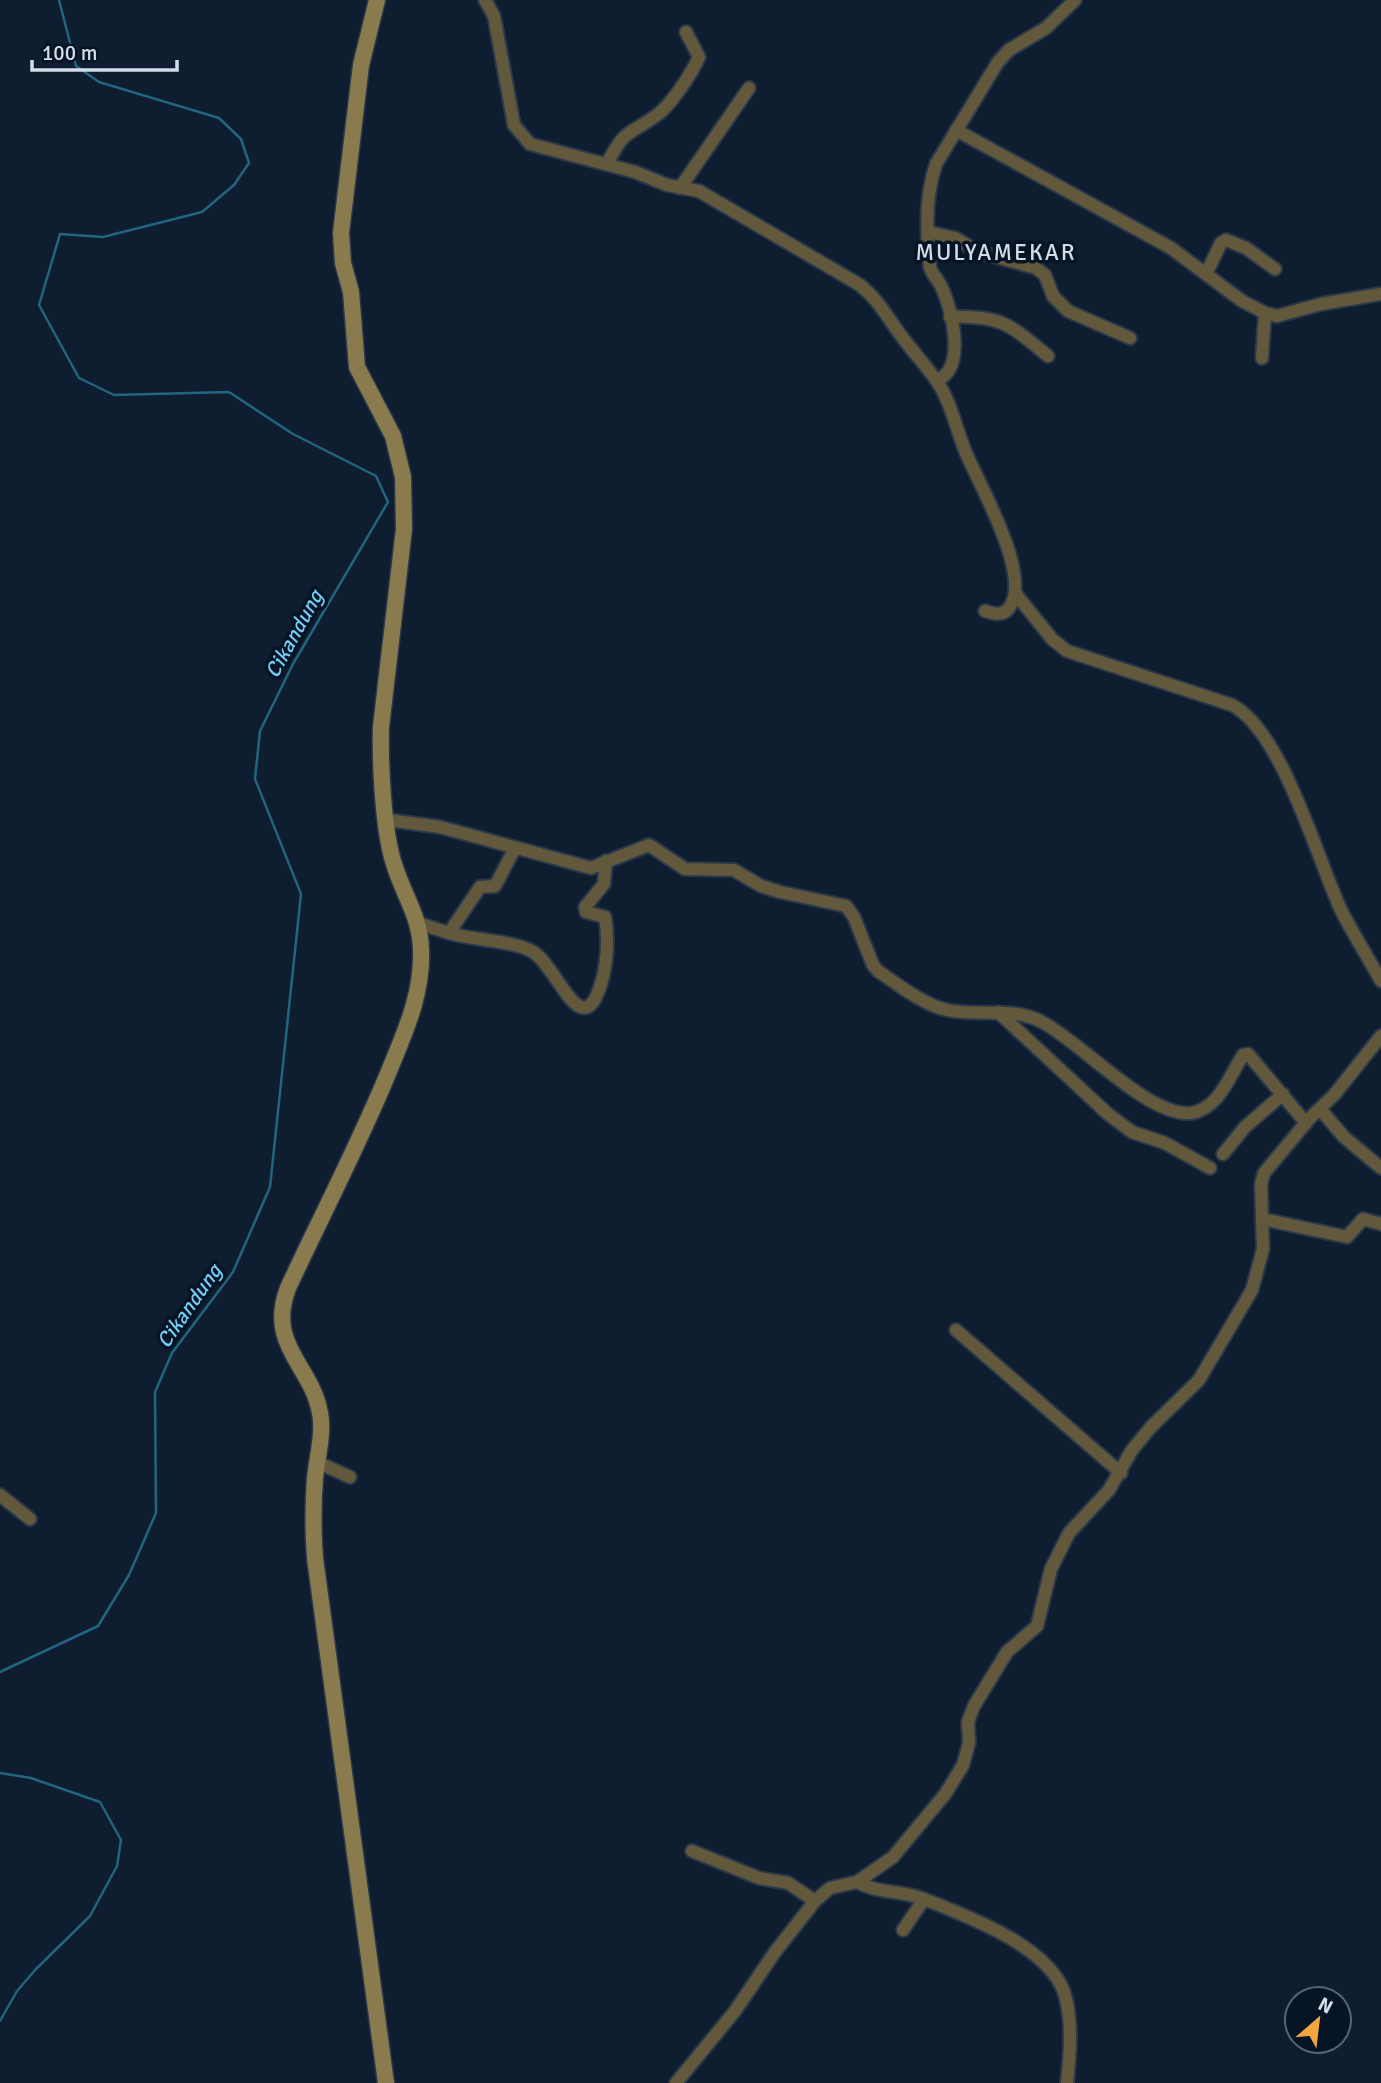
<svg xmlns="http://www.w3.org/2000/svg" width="1381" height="2083" font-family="Signika,sans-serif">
<rect width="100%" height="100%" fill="#0e1d2f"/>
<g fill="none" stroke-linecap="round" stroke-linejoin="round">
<!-- stream -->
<g stroke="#22657f" stroke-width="2.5">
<polyline points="0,1672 98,1626 129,1575 156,1513 155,1392 172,1353 233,1272 270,1187 301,894 255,779 260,731 293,664 388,502 376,476 293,434 229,392 114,395 79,378 39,305 60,234 103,237 202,212 234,185 249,163 241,139 219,118 99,82 76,66 59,0"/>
<polyline points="0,1773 31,1778 100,1802 121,1840 117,1866 90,1916 36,1969 17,1991 0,2021"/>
</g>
<defs>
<g id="street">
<path d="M 485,0 L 494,16 L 514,125 L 530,144 L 635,172 L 667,185 L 699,191 L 860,285 C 882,303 888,320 906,342 C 916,355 927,367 936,380 C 951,401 956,429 966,453 C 980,486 1033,577 1009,608 C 1003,616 994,614 985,611"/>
<polyline points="956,130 1171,248 1242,301 1265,313 1277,316 1321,304 1381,294"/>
<path d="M 607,164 C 625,128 628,136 657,115 C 671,105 692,73 699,57 L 686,32"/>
<polyline points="680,188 749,88"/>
<polyline points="928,232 955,238 979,252 1036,268 1045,275 1053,296 1068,311 1130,338"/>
<polyline points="1207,272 1221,243 1226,240 1246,248 1275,269"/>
<path d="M 950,317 C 1002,315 1010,325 1048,356"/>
<polyline points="1262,358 1265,313"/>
<path d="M 937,380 C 967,369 952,308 941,286 C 938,279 932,275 930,267 C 926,234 925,196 936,164 L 998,62 L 1009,50 L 1046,28 L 1075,0"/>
<path d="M 1015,593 L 1052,639 L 1067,651 L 1232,705 C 1282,731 1317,858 1341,910 C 1353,934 1368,957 1381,981"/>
<path d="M 388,820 L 440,827 L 591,868 L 649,845 L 685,869 L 734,870 L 761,886 L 780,892 L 846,906 L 854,917 L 873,965 L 878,971 C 897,984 924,1005 947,1010 C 979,1017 1012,1006 1042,1022 C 1081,1042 1148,1117 1191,1113 C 1219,1109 1230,1075 1243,1055 L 1248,1054 L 1306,1123"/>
<polyline points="418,923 449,933 480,887 495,886 515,848"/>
<path d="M 449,933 C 471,940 517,941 533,952 C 557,966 581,1044 600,987 C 607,967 609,938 605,917 L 586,912 L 585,907 L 604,884 L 606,861"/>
<polyline points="998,1012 1108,1114 1132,1132 1165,1143 1210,1168"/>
<polyline points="1320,1109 1344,1137 1381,1168"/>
<polyline points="1223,1154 1245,1127 1283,1094"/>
<polyline points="1262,1219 1347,1237 1363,1219 1381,1224"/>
<polyline points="956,1330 1121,1473"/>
<polyline points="317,1462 350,1477"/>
<polyline points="0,1495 30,1519"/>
<polyline points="692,1851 759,1878 788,1883 815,1901"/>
<path d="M 857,1882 C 879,1894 901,1890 924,1899 L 903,1930"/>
<path d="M 924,1899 C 966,1916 1047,1945 1064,1992 C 1073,2019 1070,2055 1067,2083"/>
<polyline points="676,2083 735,2011 775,1952 815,1901 830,1888 857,1882 893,1857 946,1793 963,1765 969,1743 968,1722 974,1706 1007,1652 1037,1626 1051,1569 1069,1533 1109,1490 1132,1450 1151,1427 1199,1380 1252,1290 1263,1249 1261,1184 1264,1173 1310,1118 1334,1095 1381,1036"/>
</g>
<path id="secondary" d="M 377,0 L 361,65 L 341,233 L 343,263 L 351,292 L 357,367 L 393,436 L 403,477 L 404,529 L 381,727 C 380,762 383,831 394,864 C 403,894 420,916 421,949 C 423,995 404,1034 387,1076 C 357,1148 321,1217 288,1288 C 266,1345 312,1366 320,1413 C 324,1433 317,1458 315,1478 C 313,1505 313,1532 315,1558 L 386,2083"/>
</defs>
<!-- street casing -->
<use href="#street" stroke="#2a3849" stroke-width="16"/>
<!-- secondary casing -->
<use href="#secondary" stroke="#2a3849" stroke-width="19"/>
<!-- street -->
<use href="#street" stroke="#62593d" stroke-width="12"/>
<!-- secondary -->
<use href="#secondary" stroke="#897b4d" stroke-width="16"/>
</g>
<g text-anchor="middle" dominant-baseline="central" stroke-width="7" stroke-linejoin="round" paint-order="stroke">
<!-- water labels -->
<g font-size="21" font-style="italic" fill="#74cdf4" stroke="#061425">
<text transform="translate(294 634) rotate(-61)">Cikandung</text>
<text transform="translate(189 1306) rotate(-55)">Cikandung</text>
</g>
<!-- quarter labels -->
<g font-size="23" letter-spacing="2" fill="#d3ddea" stroke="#061425">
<text x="996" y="252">MULYAMEKAR</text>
</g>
</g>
<!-- north arrow -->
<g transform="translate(1318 2020) rotate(28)"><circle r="33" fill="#061425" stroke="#586474" stroke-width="2"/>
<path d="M0-5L12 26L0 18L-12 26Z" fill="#f1a63f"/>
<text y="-10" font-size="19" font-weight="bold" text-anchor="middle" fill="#d3ddea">N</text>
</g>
<!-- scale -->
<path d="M32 60v10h145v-10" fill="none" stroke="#d3ddea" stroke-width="3.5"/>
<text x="42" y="60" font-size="21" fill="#d3ddea" stroke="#061425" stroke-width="5" paint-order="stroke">100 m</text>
</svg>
